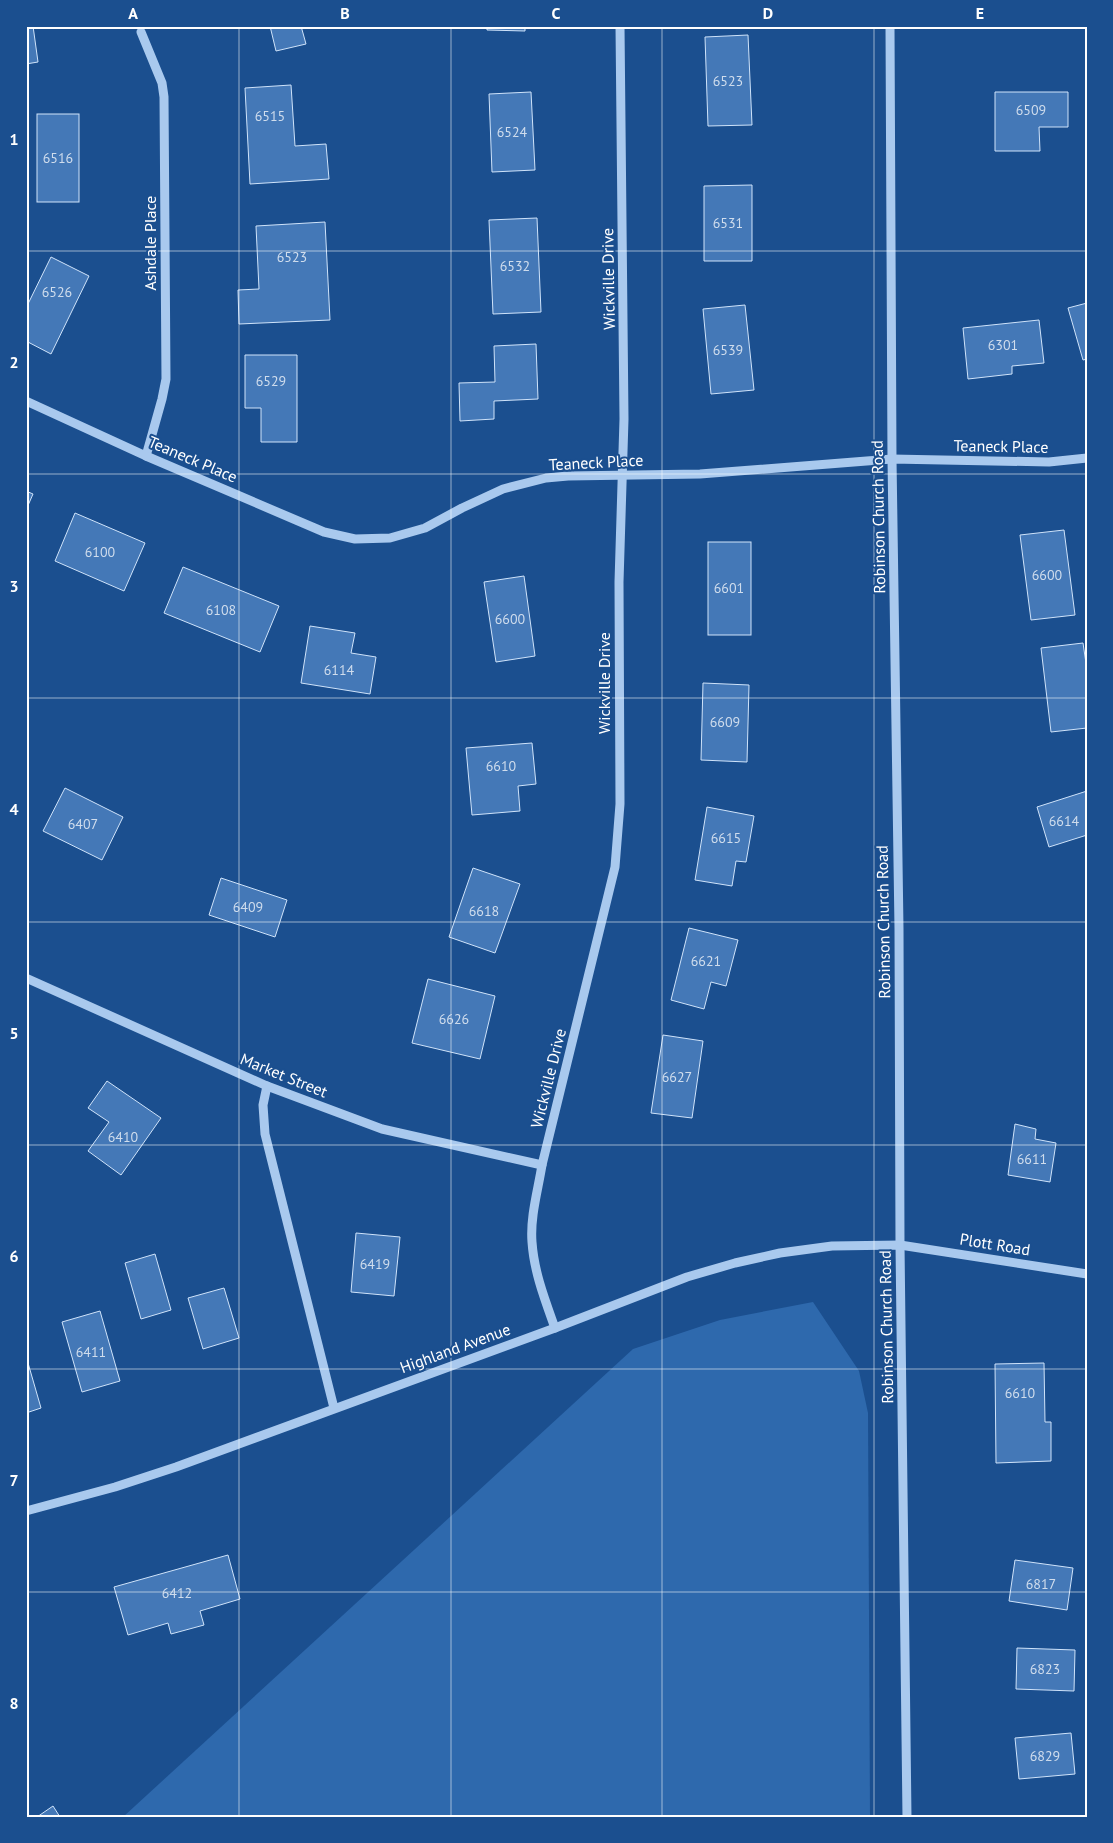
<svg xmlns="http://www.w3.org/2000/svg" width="1113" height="1843" font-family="'PT Sans',sans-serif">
<rect width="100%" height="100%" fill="#1b4f8f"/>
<!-- green -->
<polygon fill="#2e69ad" points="813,1302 859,1371 868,1413 870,1817 123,1817 633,1349 720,1320"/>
<!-- building -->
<g fill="#4478b7" stroke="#cfe3fa">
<polygon points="26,26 33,26 38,62 26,64"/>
<polygon points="270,26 301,26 306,44 276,51"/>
<polygon points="487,26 525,26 525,31 487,30"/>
<polygon points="748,35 752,125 708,126 705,37"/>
<polygon points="291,85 295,146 326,144 329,179 250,184 245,88"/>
<polygon points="531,92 535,170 492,172 489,94"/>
<polygon points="995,92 1068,92 1068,127 1039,127 1040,151 995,151"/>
<rect x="37" y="114" width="42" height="88"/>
<polygon points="752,185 752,261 704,261 704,186"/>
<polygon points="537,218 541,312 493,314 489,220"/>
<polygon points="325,222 330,320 239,324 238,290 259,289 256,226"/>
<polygon points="51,257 89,276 51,354 26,341 26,308"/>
<polygon points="1087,303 1087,359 1083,360 1068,308"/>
<polygon points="745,305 754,390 711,394 703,309"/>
<polygon points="1039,320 1044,363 1012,366 1012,374 968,379 963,328"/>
<polygon points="536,344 538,399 494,401 494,419 460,421 459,383 495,382 494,346"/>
<polygon points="245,355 297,355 297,442 261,442 261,408 245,408"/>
<polygon points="26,491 33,494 26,510"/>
<polygon points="75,513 145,543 124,591 55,561"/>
<polygon points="1064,530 1075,615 1031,620 1020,535"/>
<rect x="708" y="542" width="43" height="93"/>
<polygon points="183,567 279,606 260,652 164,613"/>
<polygon points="524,576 535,656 496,662 484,582"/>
<polygon points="310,626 355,633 351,653 376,657 370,694 301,683"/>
<polygon points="1083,643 1087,670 1087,728 1051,732 1041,648"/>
<polygon points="703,683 749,685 747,762 701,760"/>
<polygon points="532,743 536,784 518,786 520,811 472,815 466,748"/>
<polygon points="65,788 123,817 102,860 43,831"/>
<polygon points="1087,791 1087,835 1049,847 1037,807"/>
<polygon points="707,807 754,816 746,862 736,861 732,886 695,880"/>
<polygon points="473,868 520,884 495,953 449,937"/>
<polygon points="221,878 287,900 275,937 209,915"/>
<polygon points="689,928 738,940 726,986 711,982 704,1009 671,1000"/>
<polygon points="428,979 495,996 480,1059 412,1043"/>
<polygon points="663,1035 703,1041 692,1118 651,1113"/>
<polygon points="107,1081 161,1118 121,1175 88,1151 109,1122 88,1108"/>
<polygon points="1015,1124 1036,1129 1035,1139 1056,1143 1050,1182 1008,1175"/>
<polygon points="356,1233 400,1237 394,1296 351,1292"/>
<polygon points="155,1254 171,1310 141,1319 125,1263"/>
<polygon points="224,1288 239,1338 203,1349 188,1298"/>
<polygon points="100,1311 120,1381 82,1392 62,1322"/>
<polygon points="26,1356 41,1408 26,1413"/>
<polygon points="1044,1363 1045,1422 1051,1422 1051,1461 996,1463 995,1364"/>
<polygon points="228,1555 240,1599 200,1611 204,1625 171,1634 168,1623 128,1635 114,1587"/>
<polygon points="1015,1560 1073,1568 1067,1610 1009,1601"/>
<polygon points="1017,1648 1075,1650 1074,1691 1016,1689"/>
<polygon points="1071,1733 1075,1774 1019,1779 1015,1738"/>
<polygon points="53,1806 60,1817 37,1817"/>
</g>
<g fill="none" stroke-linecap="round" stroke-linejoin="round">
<!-- minor -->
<g stroke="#a9c9ee" stroke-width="9">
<polyline points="890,26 892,459 899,928 900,1245 907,1817"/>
<polyline points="141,32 162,83 164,97 166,379 162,399 146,456"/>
<polyline points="26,401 146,456 324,532 355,539 390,538 425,528 462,508 503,489 546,478 568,476 700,474 892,459 1049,462 1087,458"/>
<polyline points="26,978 267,1086 382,1129 542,1165"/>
<polyline points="267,1086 263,1105 265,1134 334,1408"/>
<path d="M 555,1328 C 545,1300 534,1272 532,1242 C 530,1217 538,1190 542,1165 L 615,867 L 620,804 L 619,582 L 624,419 L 620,26"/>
<polyline points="26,1511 115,1487 176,1467 555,1328 687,1277 735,1263 780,1253 832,1246 900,1245 1087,1274"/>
</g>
</g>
<!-- grid -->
<path fill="none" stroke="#fff" stroke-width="1" stroke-opacity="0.55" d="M 239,26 L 239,1817M 451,26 L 451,1817M 662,26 L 662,1817M 874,26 L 874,1817M 26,251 L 1087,251M 26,474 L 1087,474M 26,698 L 1087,698M 26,922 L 1087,922M 26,1145 L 1087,1145M 26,1369 L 1087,1369M 26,1592 L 1087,1592"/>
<g text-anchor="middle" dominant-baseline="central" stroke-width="4" stroke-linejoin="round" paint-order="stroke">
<!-- number labels -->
<g font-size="14" fill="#d0dded">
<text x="728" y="81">6523</text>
<text x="1031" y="110">6509</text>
<text x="270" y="116">6515</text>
<text x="512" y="132">6524</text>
<text x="58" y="158">6516</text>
<text x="728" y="223">6531</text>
<text x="292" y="257">6523</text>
<text x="515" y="266">6532</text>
<text x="57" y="292">6526</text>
<text x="1003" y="345">6301</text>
<text x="728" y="350">6539</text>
<text x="271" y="381">6529</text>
<text x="100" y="552">6100</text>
<text x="1047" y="575">6600</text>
<text x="729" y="588">6601</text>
<text x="221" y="610">6108</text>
<text x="510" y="619">6600</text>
<text x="339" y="670">6114</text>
<text x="725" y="722">6609</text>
<text x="501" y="766">6610</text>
<text x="1064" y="821">6614</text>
<text x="83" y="824">6407</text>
<text x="726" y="838">6615</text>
<text x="248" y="907">6409</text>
<text x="484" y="911">6618</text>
<text x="706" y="961">6621</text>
<text x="454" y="1019">6626</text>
<text x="677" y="1077">6627</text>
<text x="123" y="1137">6410</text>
<text x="1032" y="1159">6611</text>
<text x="375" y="1264">6419</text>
<text x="91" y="1352">6411</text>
<text x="1020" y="1393">6610</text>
<text x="1041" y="1584">6817</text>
<text x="177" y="1593">6412</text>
<text x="1045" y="1669">6823</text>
<text x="1045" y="1756">6829</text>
</g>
<!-- street labels -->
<g font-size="16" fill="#fff" stroke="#1b4f8f">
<text transform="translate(150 243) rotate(-90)">Ashdale Place</text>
<text transform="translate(608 279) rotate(-91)">Wickville Drive</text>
<text transform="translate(1001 446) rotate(1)">Teaneck Place</text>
<text transform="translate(193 459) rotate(23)">Teaneck Place</text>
<text transform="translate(596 462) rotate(-3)">Teaneck Place</text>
<text transform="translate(878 517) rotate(-91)">Robinson Church Road</text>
<text transform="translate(604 683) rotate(-90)">Wickville Drive</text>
<text transform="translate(883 922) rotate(-91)">Robinson Church Road</text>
<text transform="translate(284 1075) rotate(22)">Market Street</text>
<text transform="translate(548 1078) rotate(-76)">Wickville Drive</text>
<text transform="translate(995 1244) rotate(9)">Plott Road</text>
<text transform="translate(886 1327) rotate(-91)">Robinson Church Road</text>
<text transform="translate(455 1348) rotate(-20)">Highland Avenue</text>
</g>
</g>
<!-- border -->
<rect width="1113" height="1843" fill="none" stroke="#1b4f8f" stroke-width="55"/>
<rect x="28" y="28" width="1058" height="1788" fill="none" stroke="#fff" stroke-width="2"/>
<g font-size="16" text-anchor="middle" font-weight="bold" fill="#fff">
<text x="133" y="19">A</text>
<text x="345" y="19">B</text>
<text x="556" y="19">C</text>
<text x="768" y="19">D</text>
<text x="980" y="19">E</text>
<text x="14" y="145">1</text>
<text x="14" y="368">2</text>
<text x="14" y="592">3</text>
<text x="14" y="815">4</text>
<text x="14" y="1039">5</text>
<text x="14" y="1262">6</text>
<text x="14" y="1486">7</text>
<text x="14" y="1709">8</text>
</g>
</svg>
